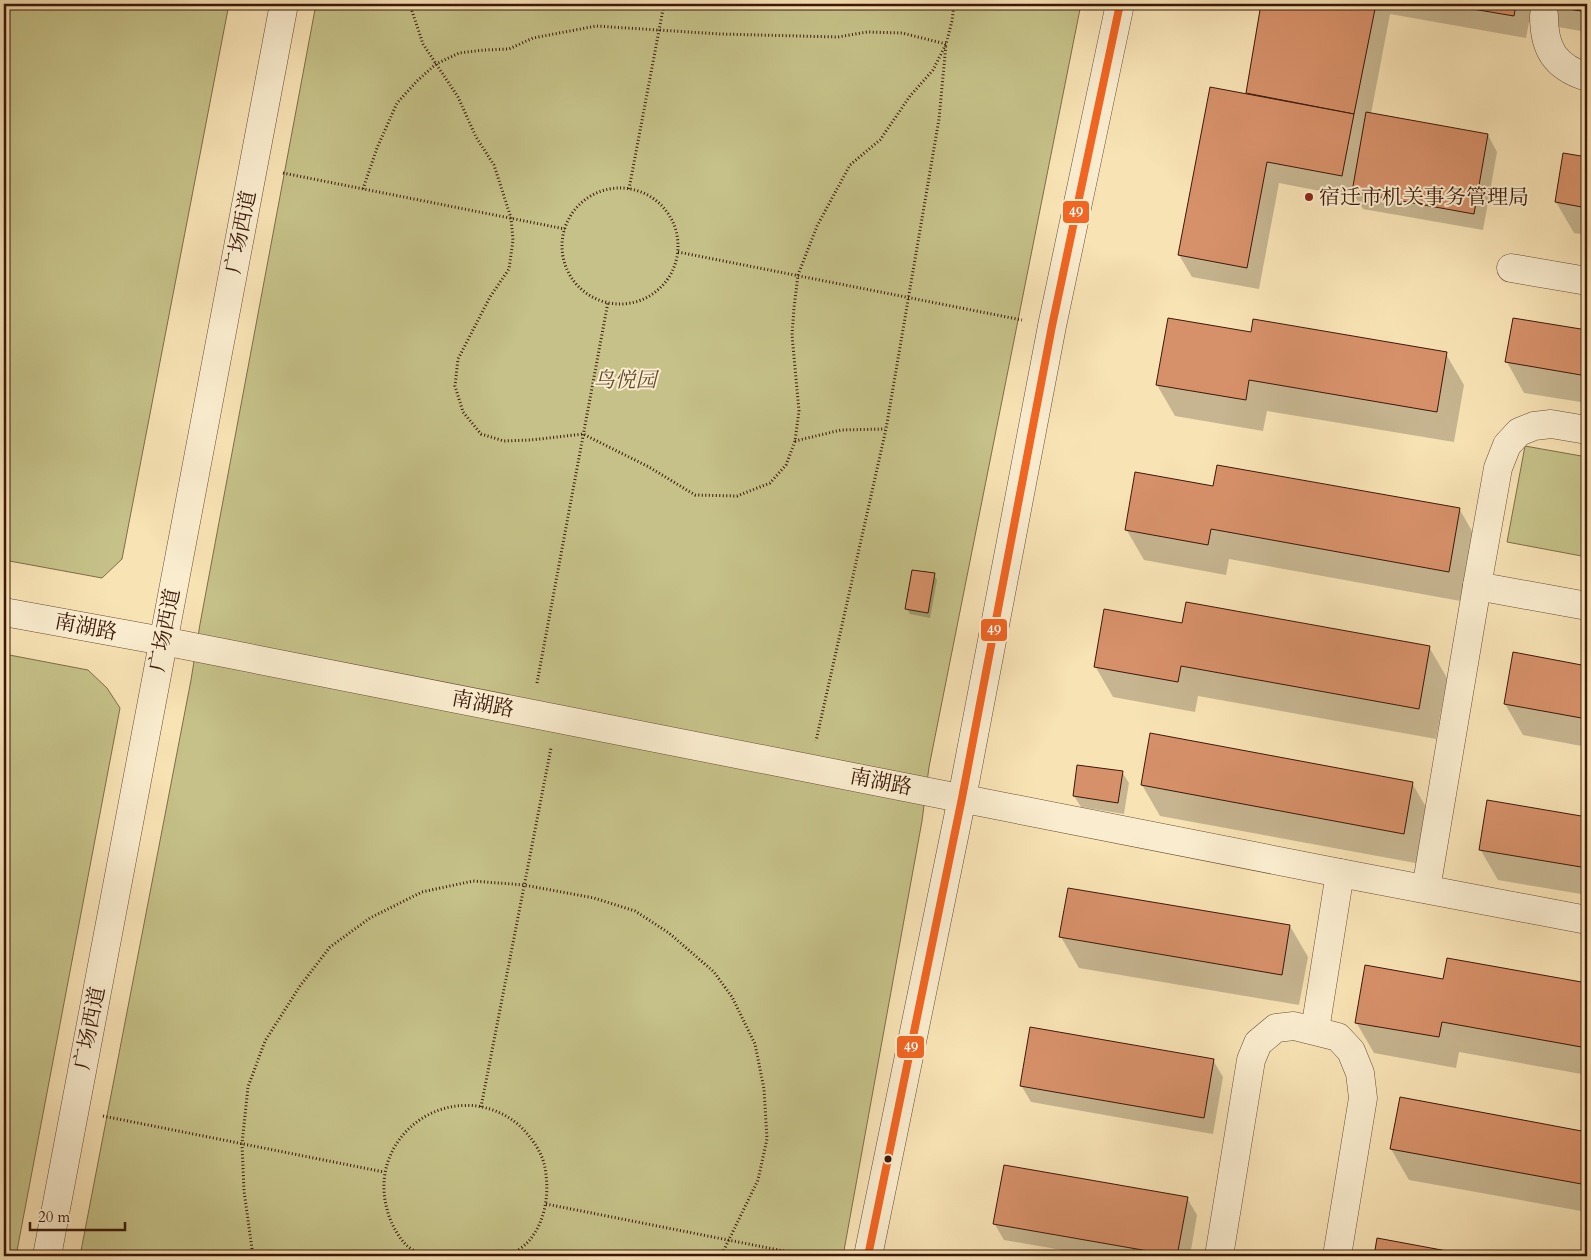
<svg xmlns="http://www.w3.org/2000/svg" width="1591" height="1260" font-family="Cardo,'Noto Serif SC',serif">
<rect width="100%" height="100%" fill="#f8e3b5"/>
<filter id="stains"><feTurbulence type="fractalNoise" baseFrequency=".004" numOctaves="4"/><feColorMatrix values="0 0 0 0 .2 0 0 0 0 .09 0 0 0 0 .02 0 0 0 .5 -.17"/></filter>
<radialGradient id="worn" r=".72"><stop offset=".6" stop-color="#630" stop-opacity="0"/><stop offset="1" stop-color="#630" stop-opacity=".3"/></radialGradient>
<!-- green -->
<g fill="#c5c188" stroke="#806c48">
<polygon points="4,4 229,4 122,559 102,578 4,560"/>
<polygon points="316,4 1081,4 929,767 922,821 843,1256 80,1256 191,680 200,624"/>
<polygon points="1525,446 1587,457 1587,557 1507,542"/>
<polygon points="4,654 88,670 107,688 120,708 16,1256 4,1256"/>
</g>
<!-- shadow -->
<g fill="#0003">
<polygon points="1263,4 1587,4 1587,32 1529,22 1526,38 1390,14 1371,114 1488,135 1497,152 1483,230 1363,209 1356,198 1279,183 1259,289 1192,277 1179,255 1247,95"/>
<polygon points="1564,154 1587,158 1587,235 1574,233 1556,202"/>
<polygon points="1514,319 1587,331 1587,403 1524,393 1507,362"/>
<polygon points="1252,334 1446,354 1464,385 1454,442 1267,411 1263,431 1175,416 1157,385"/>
<polygon points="1214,488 1460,510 1477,540 1466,602 1229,559 1226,575 1144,560 1126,529"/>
<polygon points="934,575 937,580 930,618 910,614 907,609"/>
<polygon points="1183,625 1429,647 1447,678 1436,739 1198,696 1195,712 1113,697 1095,666"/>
<polygon points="1514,654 1587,667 1587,747 1523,735 1505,704"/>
<polygon points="1122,772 1129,783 1124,814 1081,807 1074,796"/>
<polygon points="1412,783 1430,814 1421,864 1160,816 1142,785"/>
<polygon points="1488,802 1587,818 1587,895 1498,880 1480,849"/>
<polygon points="1290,926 1308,957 1299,1005 1079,968 1061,937"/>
<polygon points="1448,959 1587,984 1587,1075 1459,1052 1456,1068 1374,1053 1356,1022 1444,981"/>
<polygon points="1213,1060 1223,1077 1213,1134 1031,1102 1021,1085"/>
<polygon points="1401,1098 1587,1133 1587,1212 1409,1180 1391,1149"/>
<polygon points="1187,1198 1197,1215 1190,1256 1096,1256 1004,1240 994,1223"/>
<polygon points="1378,1240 1467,1256 1375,1256"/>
</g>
<!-- building -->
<g fill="#d7916a" stroke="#3b1809">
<polygon points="1261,4 1376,4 1354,114 1246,93"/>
<polygon points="1443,4 1516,4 1514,16"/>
<polygon points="1538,4 1587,4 1587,12"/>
<polygon points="1210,87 1354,114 1342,176 1267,162 1247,268 1178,255"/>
<polygon points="1366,112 1488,134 1474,214 1352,192"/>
<polygon points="1563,153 1587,157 1587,208 1555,202"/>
<polygon points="1168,318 1251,332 1253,319 1447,352 1437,412 1249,380 1246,400 1156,385"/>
<polygon points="1513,318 1587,330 1587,376 1505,362"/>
<polygon points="1217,465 1460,508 1449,572 1211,529 1208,545 1125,530 1135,472 1213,486"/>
<polygon points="912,570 935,573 928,613 905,609"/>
<polygon points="1186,602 1430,646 1419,709 1181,666 1178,682 1094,667 1104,609 1182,623"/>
<polygon points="1513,652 1587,666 1587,719 1504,704"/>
<polygon points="1150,733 1413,782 1404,834 1141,785"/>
<polygon points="1077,765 1123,771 1118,803 1073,796"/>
<polygon points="1487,800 1587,817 1587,868 1479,850"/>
<polygon points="1068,888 1290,925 1282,975 1059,937"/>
<polygon points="1447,958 1587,983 1587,1048 1442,1022 1439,1037 1355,1023 1365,965 1443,979"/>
<polygon points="1030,1027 1214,1059 1204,1118 1020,1086"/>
<polygon points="1400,1097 1587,1132 1587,1185 1390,1149"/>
<polygon points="1004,1165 1188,1197 1177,1256 993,1224"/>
<polygon points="1377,1238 1474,1256 1374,1256"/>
</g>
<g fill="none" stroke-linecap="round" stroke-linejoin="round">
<defs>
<g id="minor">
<path d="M 1544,16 C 1544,49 1555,67 1587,77"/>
<polyline points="1511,268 1587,281"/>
<polyline points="1477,586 1498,468 1507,445 1519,432 1534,426 1551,424 1587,430"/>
<polyline points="4,612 163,641 1340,873 1587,920"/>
<polyline points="1426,889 1477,586 1587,606"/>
<polyline points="1315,1030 1340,873"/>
<polyline points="47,1256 284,4"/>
<polyline points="868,1256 962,798 1052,326 1120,4"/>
<polyline points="1219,1256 1251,1060 1258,1043 1276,1028 1294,1026 1338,1037 1351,1051 1360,1073 1363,1098 1337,1256"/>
</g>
</defs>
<!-- minor casing -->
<use href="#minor" stroke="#6a4b34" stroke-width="29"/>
<!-- path -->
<g stroke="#3b1809" stroke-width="3" stroke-dasharray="1 2.5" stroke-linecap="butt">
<polyline points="412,4 411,8 423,44 458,97 476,137 494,165 511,218 513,240 509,269 490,297 458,359 455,386 463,412 481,434 504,441 531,440 583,434 649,467 695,495 737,496 770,483 786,465 795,441 799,411 792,335 794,308 798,275 817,226 850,165 880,140 910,96 933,70 946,44 952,21 954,4"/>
<polyline points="283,173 565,229"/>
<circle cx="620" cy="246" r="58"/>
<polyline points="363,189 377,148 397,103 417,81 436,64 459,53 484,50 509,49 533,38 596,26 720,34 838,37 867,32 902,33 946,44 939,119 886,429 816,741"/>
<polyline points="629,189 664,4"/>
<polyline points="678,252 1022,320"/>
<polyline points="795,441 841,430 885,429"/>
<polyline points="537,683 608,302"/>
<polyline points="481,1107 551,748"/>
<polyline points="103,1116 384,1172"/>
<polyline points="546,1204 809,1256"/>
<polyline points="253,1256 244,1191 242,1144 248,1087 265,1041 300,986 330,947 370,918 422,892 473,881 524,885 594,898 635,911 669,933 714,972 732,997 755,1044 764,1089 767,1139 758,1180 721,1256"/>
<path d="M 422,1256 C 417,1253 411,1249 406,1245 C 397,1235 390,1222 387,1209 C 371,1152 419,1099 477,1106 C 495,1109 510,1116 523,1129 C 535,1142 545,1157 546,1175 C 549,1198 544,1224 528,1242 C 523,1247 516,1252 510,1256"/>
</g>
<!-- minor -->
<use href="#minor" stroke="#faedcf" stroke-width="28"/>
<defs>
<polyline id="bus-1" points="868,1256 962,798 1052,326 1120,4"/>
</defs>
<!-- bus-1 casing -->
<use href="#bus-1" stroke="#faedcf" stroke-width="11"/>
<!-- bus-1 -->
<use href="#bus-1" stroke="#f26522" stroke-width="8"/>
</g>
<!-- markers -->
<circle fill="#8f2418" stroke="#faedcf" stroke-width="2" cx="1309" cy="197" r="5"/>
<circle fill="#3b1809" stroke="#faedcf" stroke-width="2" cx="888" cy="1159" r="4.5"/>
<g text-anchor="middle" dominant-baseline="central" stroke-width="4" stroke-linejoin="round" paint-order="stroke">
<!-- poi labels -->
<g font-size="21" fill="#3b1809" stroke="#faedcf" text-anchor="start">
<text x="1319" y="197">宿迁市机关事务管理局</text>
</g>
<!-- street labels -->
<g font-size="21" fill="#3b1809" stroke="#faedcf">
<text transform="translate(241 232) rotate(-79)">广场西道</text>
<text transform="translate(86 627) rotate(11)">南湖路</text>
<text transform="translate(165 630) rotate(-79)">广场西道</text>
<text transform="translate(483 704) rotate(11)">南湖路</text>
<text transform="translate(881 782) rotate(11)">南湖路</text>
<text transform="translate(90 1028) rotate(-79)">广场西道</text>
</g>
<!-- park labels -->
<g font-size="21" font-style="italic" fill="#644b2f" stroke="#faedcf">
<text x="625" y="380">鸟悦园</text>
</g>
</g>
<g stroke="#faedcf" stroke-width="2">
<rect x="1062" y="200" width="28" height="24" rx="5" fill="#f26522"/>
<rect x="980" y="618" width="28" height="24" rx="5" fill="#f26522"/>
<rect x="896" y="1035" width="29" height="24" rx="5" fill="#f26522"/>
</g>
<g font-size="14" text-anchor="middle" font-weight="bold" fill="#fff">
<text x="1076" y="217">49</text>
<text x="994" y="635">49</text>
<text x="911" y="1052">49</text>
</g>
<!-- margin -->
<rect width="1591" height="1260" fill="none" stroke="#f8e3b5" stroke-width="20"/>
<rect x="5" y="5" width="1581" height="1250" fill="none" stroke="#3b1809" stroke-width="2.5"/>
<rect x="10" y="10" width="1571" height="1240" fill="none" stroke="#3b1809"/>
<!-- scale -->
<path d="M30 1222v8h95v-8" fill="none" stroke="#3b1809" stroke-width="2.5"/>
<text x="38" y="1222" font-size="15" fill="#3b1809" stroke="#faedcf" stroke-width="4" paint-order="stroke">20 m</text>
<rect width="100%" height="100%" filter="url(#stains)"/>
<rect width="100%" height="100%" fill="url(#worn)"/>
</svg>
